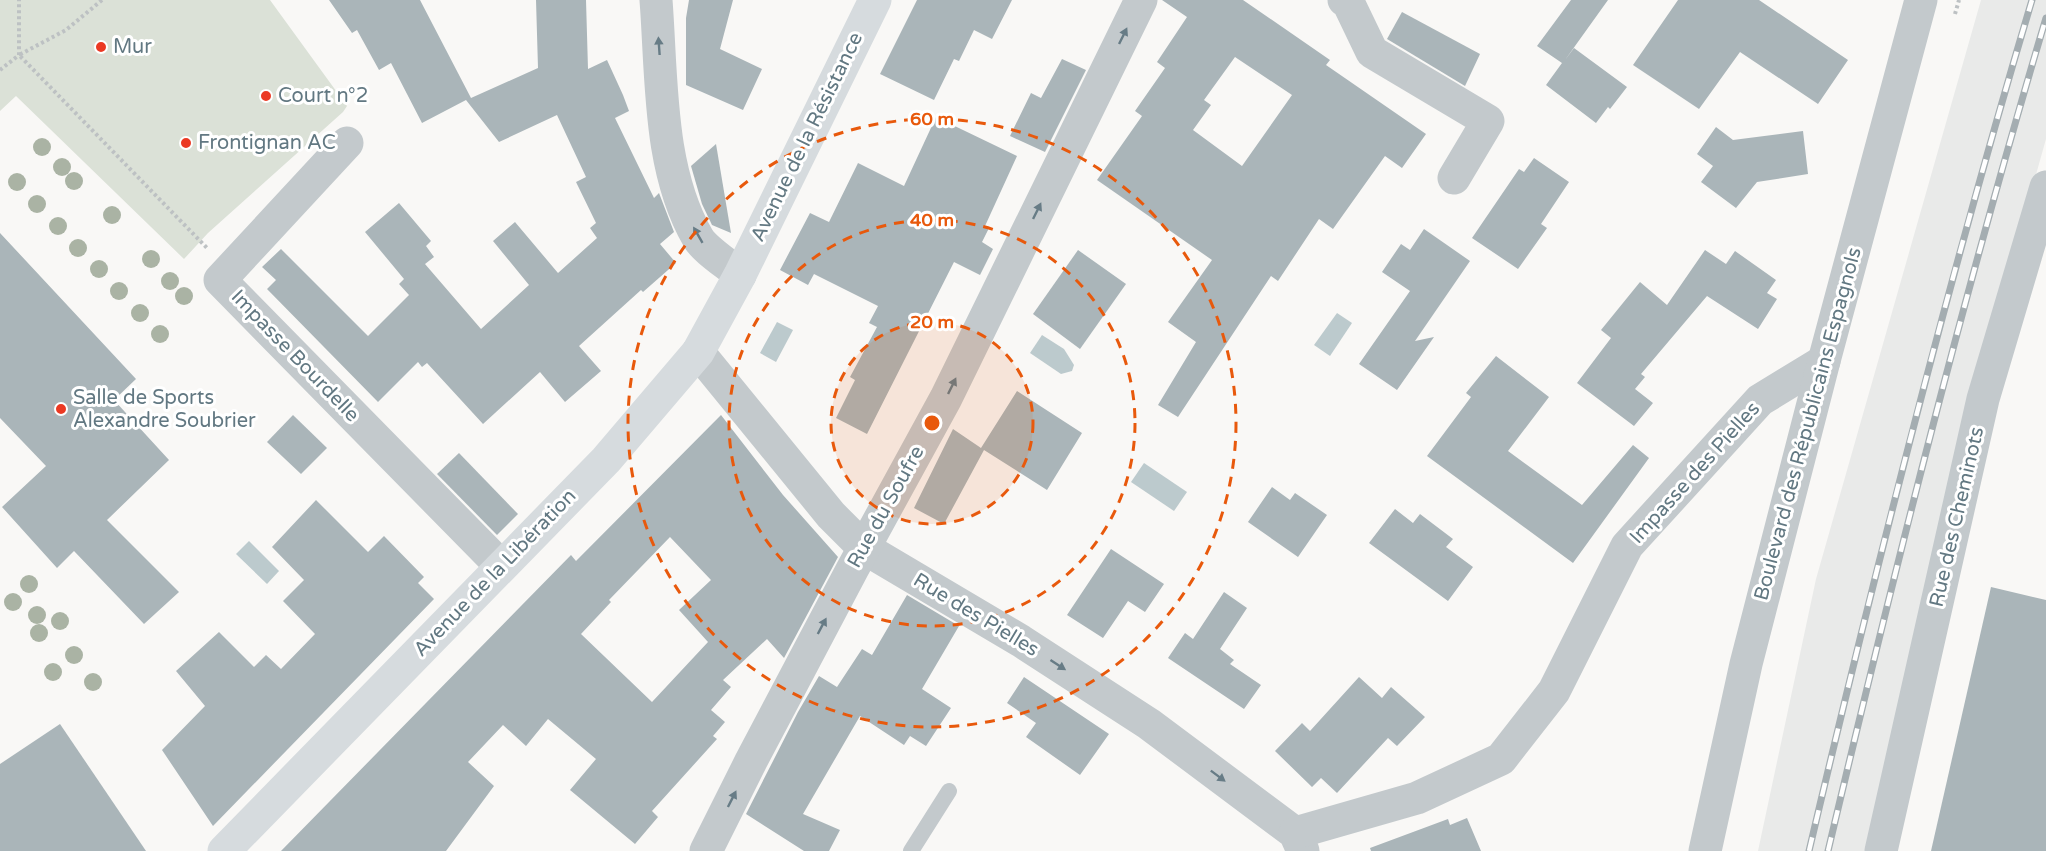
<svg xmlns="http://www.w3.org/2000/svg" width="2046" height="851" font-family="'Varela Round',sans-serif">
<rect width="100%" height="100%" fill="#f9f8f6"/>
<!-- built -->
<polygon fill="#e9eae9" points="1981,0 2046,0 2046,139 1989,342 1868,851 1758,851 1816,579"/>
<!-- green -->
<polygon fill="#dbe1d7" points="0,0 270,0 347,106 343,112 208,233 184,259 16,96 0,111"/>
<!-- water -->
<g fill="#bccacd">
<polygon points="1337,313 1352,323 1330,356 1314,345"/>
<polygon points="777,322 793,330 776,362 760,353"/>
<polygon points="1042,335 1064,349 1074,365 1072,371 1061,374 1030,353"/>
<polygon points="1144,463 1187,492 1174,511 1131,482"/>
<polygon points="249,541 279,571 267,584 236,554"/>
</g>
<!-- building -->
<g fill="#aab5b9" fill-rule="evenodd">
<polygon points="329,0 420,0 471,98 538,68 536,0 586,0 588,69 607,60 623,95 629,111 615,118 654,198 659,193 674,232 660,244 676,263 643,292 641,290 579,346 601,371 565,402 540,372 483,424 427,363 422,367 418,362 378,402 267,289 276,280 262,267 281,249 368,336 409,295 399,284 404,279 365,232 399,203 431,241 426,246 434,257 425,264 481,329 529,285 493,241 515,222 558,273 597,238 590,228 596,223 576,182 586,177 557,115 499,142 466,100 422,123 391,63 379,70 357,30 352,33"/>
<polygon points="689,0 733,0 720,49 762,69 743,110 686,85 686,18"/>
<polygon points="917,0 1012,0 992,39 974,30 959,61 954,59 934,100 880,74"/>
<path d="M 1162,0 L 1243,0 L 1330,60 L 1326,65 L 1426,134 L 1402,168 L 1385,156 L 1333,229 L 1319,219 L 1278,281 L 1271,276 L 1178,417 L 1158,405 L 1196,342 L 1168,322 L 1212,260 L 1097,180 L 1142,116 L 1135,111 L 1165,68 L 1157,62 L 1187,17 ZM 1235,57 L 1292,95 L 1242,166 L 1193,130 L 1211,105 L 1204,100 Z"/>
<polygon points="1571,0 1608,0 1565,60 1574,48 1627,87 1610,109 1608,107 1596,123 1546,85 1562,63 1537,46"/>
<polygon points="1678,0 1759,0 1848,60 1818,104 1740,52 1699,109 1633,65"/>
<polygon points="1402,12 1480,54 1465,86 1387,39"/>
<polygon points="1062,59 1086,70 1045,152 1010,136 1031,93 1041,98"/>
<polygon points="936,117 1017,156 985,226 989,228 982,242 993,249 980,275 954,262 867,434 836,418 855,380 850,377 877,327 869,323 878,306 814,274 808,285 780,270 810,213 829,222 858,163 904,186"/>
<polygon points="1716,127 1733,140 1803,131 1808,174 1757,182 1736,208 1701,182 1713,166 1697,154"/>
<polygon points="716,144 731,233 712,225 702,204 691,166"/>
<polygon points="1534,158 1569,182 1541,224 1547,228 1518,269 1472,238 1519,169 1524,172"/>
<polygon points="1424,229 1470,261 1415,341 1434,337 1397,390 1359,364 1410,291 1382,272 1401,244 1410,250"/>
<polygon points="0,233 136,379 114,400 169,460 107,520 179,592 144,624 74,551 57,568 2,507 46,466 0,418"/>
<polygon points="1078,250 1126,284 1080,349 1033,314"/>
<polygon points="1705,250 1726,264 1735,251 1776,280 1767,293 1777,299 1758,329 1707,296 1641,374 1645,377 1635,389 1653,403 1634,426 1577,383 1611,338 1601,330 1640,282 1667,305"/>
<polygon points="1496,356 1549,397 1508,451 1582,505 1633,445 1649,458 1573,563 1427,456 1471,397 1466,393"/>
<polygon points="1017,391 1082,433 1047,490 984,450 944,524 914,508 953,429 981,448"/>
<polygon points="293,415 327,448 301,474 267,442"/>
<path d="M 721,415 L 783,495 L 838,557 L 784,658 L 767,639 L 723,680 L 731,687 L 711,710 L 725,722 L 713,736 L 717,739 L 652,811 L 658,817 L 635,844 L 570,790 L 596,759 L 548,719 L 526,746 L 503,725 L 468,762 L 494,786 L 446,851 L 281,851 L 571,555 L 576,561 ZM 670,537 L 711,580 L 679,610 L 708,642 L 652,702 L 581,634 L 611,602 L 609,600 Z"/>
<polygon points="459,453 518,514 497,535 437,474"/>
<polygon points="1272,487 1290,500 1295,493 1327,515 1298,557 1248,522"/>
<polygon points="316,500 368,552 384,536 424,577 418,583 434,599 213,826 162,750 205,706 176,671 219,632 254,667 266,655 281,669 315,634 283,601 304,580 272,547"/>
<polygon points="1395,509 1413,523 1420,514 1453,539 1446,547 1473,567 1448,601 1369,543"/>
<polygon points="1111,549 1164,584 1145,612 1128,601 1103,638 1067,615"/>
<polygon points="1991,587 2046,600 2046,851 1931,851"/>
<polygon points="1224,592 1247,608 1220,649 1234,660 1230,664 1261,685 1244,709 1168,658 1185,633 1193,639"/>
<polygon points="907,595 959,626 922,689 951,708 926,746 910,736 904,745 860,716 803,814 840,830 829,851 804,851 746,814 798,712 819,676 837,687 862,649 872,655"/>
<polygon points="1024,677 1109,734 1080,775 1026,737 1036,723 1007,703"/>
<polygon points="1359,677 1382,698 1391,687 1425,717 1397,746 1388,738 1337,793 1321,778 1312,787 1275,751 1302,723 1310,731"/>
<polygon points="60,724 146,851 0,851 0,764"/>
<polygon points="1467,818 1481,851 1371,851 1370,848 1448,819 1450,825"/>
</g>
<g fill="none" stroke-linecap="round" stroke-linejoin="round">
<!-- path -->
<g stroke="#bdc1c3" stroke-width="4" stroke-dasharray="3 3" stroke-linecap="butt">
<polyline points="102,0 66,30 19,55 207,248"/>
<polyline points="1955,14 1959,0"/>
<polyline points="0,70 19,55 19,0"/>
</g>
<!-- service -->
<polyline stroke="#c3c9cc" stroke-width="16" points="911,851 949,791"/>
<!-- minor -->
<g stroke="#c3c9cc" stroke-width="33">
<path d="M 656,0 C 662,78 658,169 698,238 C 705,250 729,265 740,275"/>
<polyline points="1344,0 1348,2 1372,52 1488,121 1454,178"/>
<polyline points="347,143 220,280 501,566"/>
<polyline points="698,352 831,515 864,548 1021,641 1149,724 1295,833 1303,851"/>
<polyline points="1295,833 1417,798 1501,759 1554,691 1627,546 1760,400 1824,361"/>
<polyline points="706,851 751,761 853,568 946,398 1141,0"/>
<polyline points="1705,851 1746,664 1824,361 1921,0"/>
<polyline points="1881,851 1983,399 2046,187"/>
</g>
<!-- secondary -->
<polyline stroke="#d6dbde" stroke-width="33" points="224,851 606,460 698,352 740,275 875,0"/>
<defs>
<g id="rail">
<path d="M 1809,851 C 1876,566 1948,281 2032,0"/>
<path d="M 1828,851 C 1894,572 1964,293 2046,18"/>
</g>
</defs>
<!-- rail casing -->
<use href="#rail" stroke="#a4adb1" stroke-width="7"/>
<!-- rail -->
<use href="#rail" stroke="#fff" stroke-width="4.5" stroke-dasharray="14" stroke-linecap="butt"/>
</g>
<!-- trees -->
<g fill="#aab3a4">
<circle cx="42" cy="147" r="9"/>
<circle cx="62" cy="167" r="9"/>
<circle cx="74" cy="181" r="9"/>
<circle cx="17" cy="182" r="9"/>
<circle cx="37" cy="204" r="9"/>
<circle cx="112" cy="215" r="9"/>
<circle cx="58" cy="226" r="9"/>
<circle cx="78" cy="248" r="9"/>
<circle cx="151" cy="259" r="9"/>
<circle cx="99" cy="269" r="9"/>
<circle cx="170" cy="281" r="9"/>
<circle cx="119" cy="291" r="9"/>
<circle cx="184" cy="296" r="9"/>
<circle cx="140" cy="313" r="9"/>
<circle cx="160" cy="334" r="9"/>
<circle cx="29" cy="584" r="9"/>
<circle cx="13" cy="602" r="9"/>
<circle cx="37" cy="615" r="9"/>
<circle cx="60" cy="621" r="9"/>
<circle cx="39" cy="633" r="9"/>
<circle cx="74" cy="655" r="9"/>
<circle cx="53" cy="672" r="9"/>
<circle cx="93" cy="682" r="9"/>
</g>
<!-- one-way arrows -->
<defs><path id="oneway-solid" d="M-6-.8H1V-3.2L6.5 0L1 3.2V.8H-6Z" transform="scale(1.5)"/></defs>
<g fill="#677c86">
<use href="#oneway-solid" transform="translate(1123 36) rotate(-64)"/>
<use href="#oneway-solid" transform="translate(659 46) rotate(-94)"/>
<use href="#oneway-solid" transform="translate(1037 211) rotate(-64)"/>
<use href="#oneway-solid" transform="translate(698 235) rotate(-120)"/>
<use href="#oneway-solid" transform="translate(952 386) rotate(-64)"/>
<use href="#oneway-solid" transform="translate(822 626) rotate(-62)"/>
<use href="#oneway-solid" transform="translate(1058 665) rotate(33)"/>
<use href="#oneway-solid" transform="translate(1218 776) rotate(37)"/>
<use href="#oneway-solid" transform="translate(732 799) rotate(-63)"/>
</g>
<!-- distance rings -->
<circle cx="932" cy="423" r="101" fill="#e8590c" fill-opacity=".12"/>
<g fill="none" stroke="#e8590c" stroke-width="3" stroke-dasharray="10 8">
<circle cx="932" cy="423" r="101"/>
<circle cx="932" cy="423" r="203"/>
<circle cx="932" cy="423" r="304"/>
</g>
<!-- markers -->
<g fill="#eb3923" stroke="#fff" stroke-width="2">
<circle cx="101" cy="47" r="6"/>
<circle cx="266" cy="96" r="6"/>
<circle cx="186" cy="143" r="6"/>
<circle cx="61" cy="409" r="6"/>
</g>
<g text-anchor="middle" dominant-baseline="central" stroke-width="6" stroke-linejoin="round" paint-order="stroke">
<!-- poi labels -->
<g font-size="20" fill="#627882" stroke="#fff" text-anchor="start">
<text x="113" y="47">Mur</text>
<text x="278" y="96">Court n°2</text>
<text x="198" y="143">Frontignan AC</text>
<text x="73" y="398">Salle de Sports<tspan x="73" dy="23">Alexandre Soubrier</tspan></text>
</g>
<!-- street labels -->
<g font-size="20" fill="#627882" stroke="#fff">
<text transform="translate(807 137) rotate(-64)">Avenue de la Résistance</text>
<text transform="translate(295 356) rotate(46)">Impasse Bourdelle</text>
<text transform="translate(1808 424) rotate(-75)">Boulevard des Républicains Espagnols</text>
<text transform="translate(1695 473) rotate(-48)">Impasse des Pielles</text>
<text transform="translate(886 507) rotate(-61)">Rue du Soufre</text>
<text transform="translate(1957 517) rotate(-77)">Rue des Cheminots</text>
<text transform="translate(495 573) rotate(-46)">Avenue de la Libération</text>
<text transform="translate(976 615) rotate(31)">Rue des Pielles</text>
</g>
</g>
<circle cx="932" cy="423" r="9" fill="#e8590c" stroke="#fff" stroke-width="3"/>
<g font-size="18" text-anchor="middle" font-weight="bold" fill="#e8590c" stroke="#fff" stroke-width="6" stroke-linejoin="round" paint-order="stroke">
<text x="932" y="125">60 m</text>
<text x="932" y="226">40 m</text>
<text x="932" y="328">20 m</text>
</g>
</svg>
